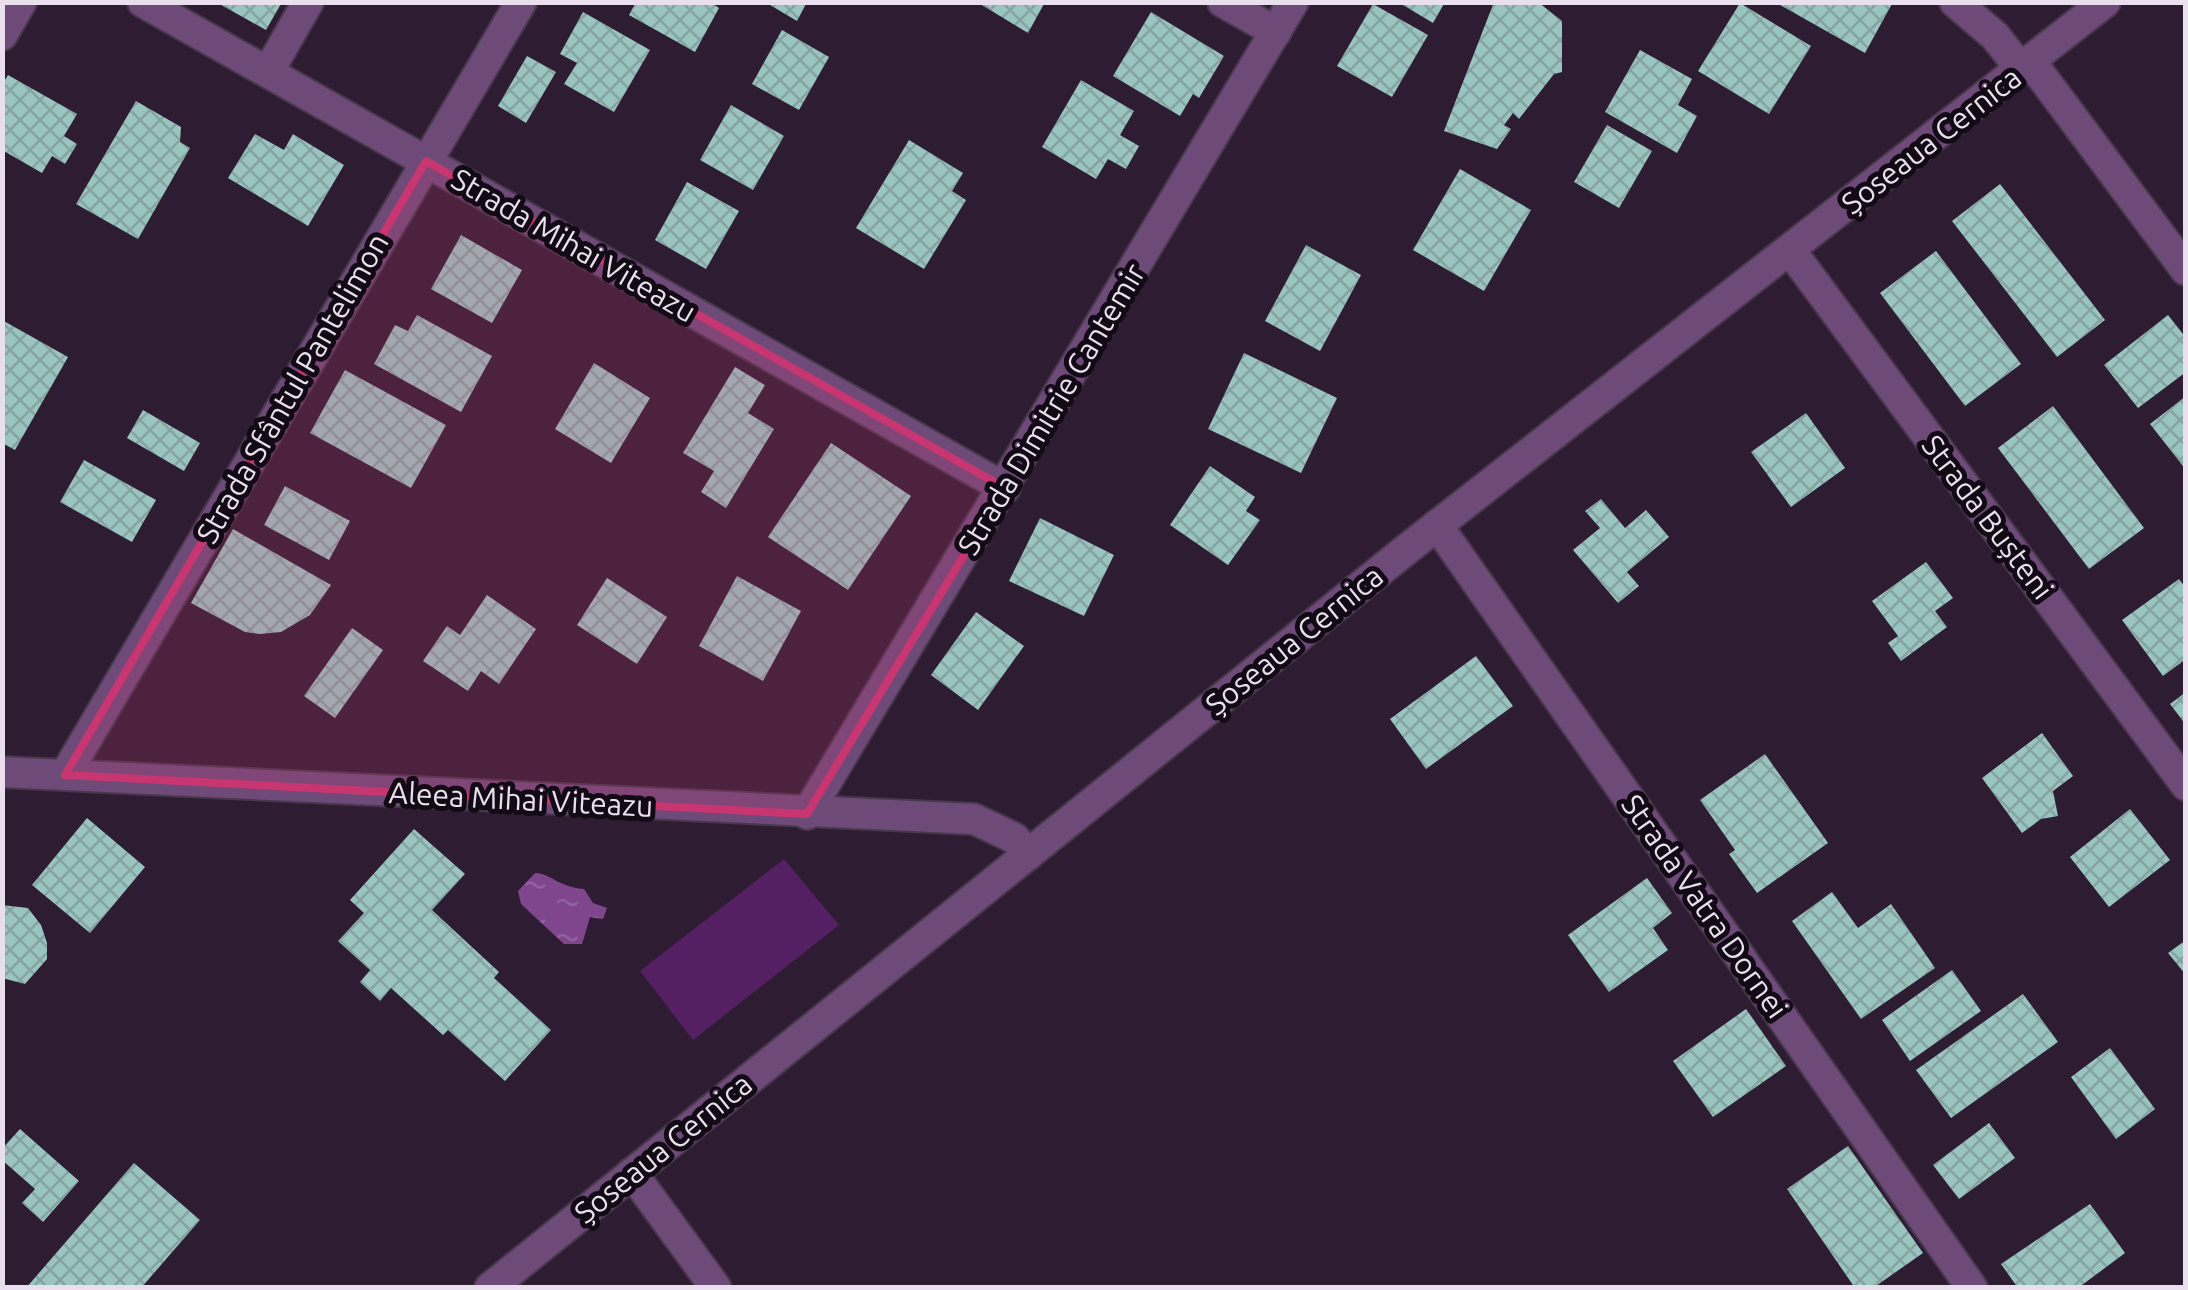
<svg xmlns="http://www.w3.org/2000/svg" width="2188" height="1290" font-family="Ubuntu,sans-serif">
<defs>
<pattern id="water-ripples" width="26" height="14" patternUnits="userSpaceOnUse" patternTransform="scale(2.5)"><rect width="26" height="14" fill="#7f468e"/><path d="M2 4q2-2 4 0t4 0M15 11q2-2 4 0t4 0" fill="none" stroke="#91609e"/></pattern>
<pattern id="building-cross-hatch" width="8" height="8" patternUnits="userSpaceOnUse" patternTransform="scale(2.5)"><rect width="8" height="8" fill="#9ac4bf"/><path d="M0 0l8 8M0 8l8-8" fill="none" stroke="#85a4a1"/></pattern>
</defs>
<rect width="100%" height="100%" fill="#2e1d32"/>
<!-- green -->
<polygon fill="#551f63" points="784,859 839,925 693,1040 640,971"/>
<!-- water -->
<path fill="url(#water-ripples)" d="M 535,873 C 553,874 557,887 584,889 L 593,903 L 607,908 L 603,919 L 590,917 L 582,944 L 564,944 L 521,904 L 518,891 Z"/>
<!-- building -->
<g fill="url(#building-cross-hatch)">
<polygon points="216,2 282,2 266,30"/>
<polygon points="636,2 710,2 719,8 695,52 629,15"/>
<polygon points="765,2 807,2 797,21"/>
<polygon points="977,2 1045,2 1028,33"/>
<polygon points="1398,2 1445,2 1433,23"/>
<polygon points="1494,2 1538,2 1562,21 1562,72 1554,74 1519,119 1513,113 1504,125 1511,129 1497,149 1444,131"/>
<polygon points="1775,2 1893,2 1865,53"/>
<polygon points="1740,3 1811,46 1769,114 1698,71"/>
<polygon points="1373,4 1428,35 1392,97 1337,66"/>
<polygon points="583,12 650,50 614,112 564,84 577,63 560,54"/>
<polygon points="1151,12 1224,56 1199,98 1193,94 1180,116 1113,76"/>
<polygon points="782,30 829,57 799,110 752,84"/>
<polygon points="1640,50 1692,79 1678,105 1697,116 1677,153 1605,112"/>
<polygon points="527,56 556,72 526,123 498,106"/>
<polygon points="8,75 77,114 64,136 77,144 65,164 52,156 42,173 2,150 2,85"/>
<polygon points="1081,80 1134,111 1120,135 1139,146 1126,169 1108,159 1096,179 1042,147"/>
<polygon points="136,101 181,127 180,142 190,148 138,239 76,204"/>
<polygon points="731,105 784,136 753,190 700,160"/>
<polygon points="1607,125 1652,151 1619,208 1574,182"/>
<polygon points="255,134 284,150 293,134 344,165 308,226 228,178"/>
<polygon points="909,140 963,173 952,191 966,200 924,269 856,228"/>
<polygon points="1460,169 1531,210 1484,291 1413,250"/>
<polygon points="687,182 739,211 706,269 655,240"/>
<polygon points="2000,184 2105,320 2057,357 1952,221"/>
<polygon points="461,235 522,270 492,323 431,289"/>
<polygon points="1306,245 1361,275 1320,351 1265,321"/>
<polygon points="1936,251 2021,364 1965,406 1880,293"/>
<polygon points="417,315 492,356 461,412 374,364 395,325 408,331"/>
<polygon points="2168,315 2186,338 2186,372 2138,408 2104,365"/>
<polygon points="2,320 68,357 15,450 2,443"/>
<polygon points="1244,353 1337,398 1301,473 1208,429"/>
<polygon points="594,363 650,398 611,463 555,429"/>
<polygon points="735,367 765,385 748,413 774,429 726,508 701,492 714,471 683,453"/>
<polygon points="345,370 446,425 411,488 310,433"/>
<polygon points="2186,396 2186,470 2150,424"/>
<polygon points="2053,406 2144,528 2089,569 1998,448"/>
<polygon points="143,410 200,443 184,471 127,438"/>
<polygon points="1806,413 1845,468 1791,507 1751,452"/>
<polygon points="831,443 911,496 848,590 768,537"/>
<polygon points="84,460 156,500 132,542 60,502"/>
<polygon points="1210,466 1255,497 1246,511 1260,520 1228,565 1170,525"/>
<polygon points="285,486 350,521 329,560 264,525"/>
<polygon points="1601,499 1625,528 1646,510 1669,537 1627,572 1639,586 1618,603 1573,550 1600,528 1585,511"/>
<polygon points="1040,518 1114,555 1084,616 1009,581"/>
<polygon points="233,529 331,585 310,615 281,632 260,634 245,632 191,603"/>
<polygon points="1926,562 1953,598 1935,611 1947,627 1901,661 1888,643 1898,636 1872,601"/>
<polygon points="737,576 801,611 763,681 699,646"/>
<polygon points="607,578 667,617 637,664 577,625"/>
<polygon points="2179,579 2186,588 2186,659 2163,676 2122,620"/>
<polygon points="487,595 536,629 499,684 481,671 468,691 423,661 447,626 460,635"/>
<polygon points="976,612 1024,646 978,710 931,675"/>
<polygon points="352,628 383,650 335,718 304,696"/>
<polygon points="1476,656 1513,706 1426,769 1390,719"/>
<polygon points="2186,692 2186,725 2170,704"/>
<polygon points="2042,733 2073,776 2053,791 2058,816 2041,819 2022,833 1982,778"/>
<polygon points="1765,754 1828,843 1757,893 1729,854 1735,850 1700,800"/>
<polygon points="2130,809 2170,860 2109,907 2070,857"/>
<polygon points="87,818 145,867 90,933 32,885"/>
<polygon points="414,829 465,874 432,910 499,972 494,978 551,1030 505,1081 448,1030 443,1035 391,988 380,1001 360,982 370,970 338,941 364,913 350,900"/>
<polygon points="1647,878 1672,913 1653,928 1668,950 1609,992 1568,935"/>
<polygon points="1832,892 1858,928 1891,904 1935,968 1861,1019 1792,921"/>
<polygon points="2,905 28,908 41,925 47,943 47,959 25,984 2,978"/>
<polygon points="2186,940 2186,975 2168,953"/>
<polygon points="1952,970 1981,1011 1910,1061 1882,1020"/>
<polygon points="2023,994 2058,1042 1951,1118 1916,1070"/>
<polygon points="1746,1009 1786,1066 1713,1117 1673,1061"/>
<polygon points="2110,1048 2155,1109 2116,1139 2071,1077"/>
<polygon points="1989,1123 2015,1158 1959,1199 1933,1165"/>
<polygon points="20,1129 79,1181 43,1222 22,1203 35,1189 2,1160 2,1149"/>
<polygon points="1848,1146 1923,1253 1873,1288 1855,1288 1787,1189"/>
<polygon points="134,1163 200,1220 141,1288 26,1288"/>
<polygon points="2090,1204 2125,1253 2078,1288 2018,1288 2001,1264"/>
</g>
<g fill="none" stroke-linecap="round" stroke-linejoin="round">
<defs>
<g id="minor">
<polyline points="143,2 1005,488"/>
<polyline points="1223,2 1276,32"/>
<polyline points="1955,2 1995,36 2021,69"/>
<polyline points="2,35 21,2"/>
<polyline points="2031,62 2186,270"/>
<polyline points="268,72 308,2"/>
<polyline points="1790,250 2186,785"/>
<polyline points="1437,525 1972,1288"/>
<polyline points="2,772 974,819 1014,838 1029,854"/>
<polyline points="65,775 521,2"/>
<polyline points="807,814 1293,2"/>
<polyline points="632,1173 716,1288"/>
<polyline points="490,1288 1407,549 2105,2"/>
</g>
</defs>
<!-- minor casing -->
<use href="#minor" stroke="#48384c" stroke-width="34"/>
<!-- minor -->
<use href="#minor" stroke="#6e4a78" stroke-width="30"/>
</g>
<!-- marked area -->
<path fill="#c83671" fill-opacity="0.2" stroke="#c83671" stroke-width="8" stroke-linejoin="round" d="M 426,161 L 1005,488 L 807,814 L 65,775 Z"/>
<g text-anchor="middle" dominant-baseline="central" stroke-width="10" stroke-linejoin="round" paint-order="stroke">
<!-- street labels -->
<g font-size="30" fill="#eadfed" stroke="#120a14">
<text transform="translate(1931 140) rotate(-38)">Șoseaua Cernica</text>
<text transform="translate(574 245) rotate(30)">Strada Mihai Viteazu</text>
<text transform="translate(292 388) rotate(-60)">Strada Sfântul Pantelimon</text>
<text transform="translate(1051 409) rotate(-59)">Strada Dimitrie Cantemir</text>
<text transform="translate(1988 517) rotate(53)">Strada Bușteni</text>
<text transform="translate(1294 640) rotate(-39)">Șoseaua Cernica</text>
<text transform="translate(521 799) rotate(3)">Aleea Mihai Viteazu</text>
<text transform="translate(1705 906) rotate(55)">Strada Vatra Dornei</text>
<text transform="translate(663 1148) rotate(-39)">Șoseaua Cernica</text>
</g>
</g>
<!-- border -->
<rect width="2188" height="1290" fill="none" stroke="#eadfed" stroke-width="10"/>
</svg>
